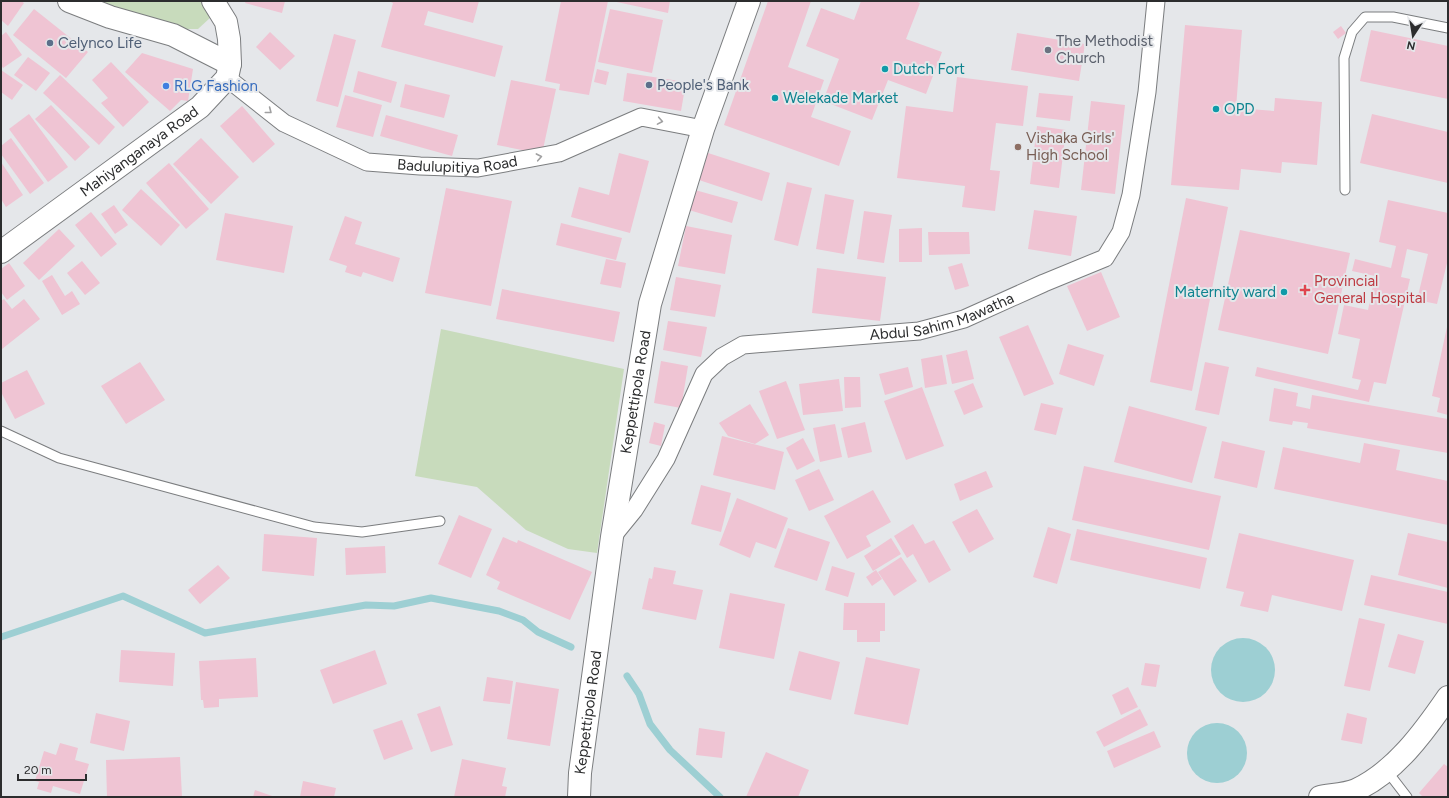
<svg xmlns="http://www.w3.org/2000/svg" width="1449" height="798" font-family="Figtree,sans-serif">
<rect width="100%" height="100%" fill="#e5e7ea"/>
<!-- green -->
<g fill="#c8dbbc">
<polygon points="90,1 200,1 211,17 198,29 172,29"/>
<polygon points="441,329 624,369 597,553 568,549 526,530 477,487 415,476"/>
</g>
<!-- water -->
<g fill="#9dcfd3">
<circle cx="1243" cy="670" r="32"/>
<circle cx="1217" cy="753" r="30"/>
</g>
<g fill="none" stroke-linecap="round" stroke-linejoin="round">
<!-- stream -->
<g stroke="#9dcfd3" stroke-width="7">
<polyline points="1,637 123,596 205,633 366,605 394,606 431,598 499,611 523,620 538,632 571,647"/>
<polyline points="627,676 639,694 650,724 670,750 720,797"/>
</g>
</g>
<!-- building -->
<g fill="#efc4d3">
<polygon points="2,1 21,1 24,3 8,26 1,20"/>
<polygon points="246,1 285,1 282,13 245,3"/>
<polygon points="389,1 479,1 473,23 428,11 424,25 503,46 495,77 381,47 393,3"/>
<polygon points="561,1 608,1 589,95 559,90 560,84 545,81"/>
<polygon points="612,1 670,1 668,13"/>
<polygon points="768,1 811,1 788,67 824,80 811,117 851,131 839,166 724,125"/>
<polygon points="861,1 915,1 920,3 906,39 942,52 926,94 888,80 872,120 823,101 839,59 806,46 821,8 854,20"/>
<polygon points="34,9 88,52 66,78 13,35"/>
<polygon points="610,9 663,20 652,73 598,62"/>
<polygon points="1185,25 1242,30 1236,108 1274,111 1275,98 1322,102 1317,165 1282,162 1281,173 1241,169 1239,190 1171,185"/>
<polygon points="1341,26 1346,33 1338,39 1333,32"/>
<polygon points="1371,30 1448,46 1448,99 1360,81"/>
<polygon points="6,32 22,55 3,68 1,65 1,36"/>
<polygon points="270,32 295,56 280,70 256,47"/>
<polygon points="1017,33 1085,44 1079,81 1011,70"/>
<polygon points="334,34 356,40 338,107 316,101"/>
<polygon points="142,53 193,69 188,101 181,100 170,111 125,72"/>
<polygon points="28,57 50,73 36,91 14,75"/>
<polygon points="111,62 149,102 123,127 101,103 108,98 92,80"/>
<polygon points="597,69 609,72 606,85 594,82"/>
<polygon points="1,70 23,85 12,100 1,92"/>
<polygon points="358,71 397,82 391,103 353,92"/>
<polygon points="627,73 686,82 681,111 623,101"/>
<polygon points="60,75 115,127 99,145 43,93"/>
<polygon points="957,77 1028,86 1023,126 996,123 990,170 1000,171 995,211 962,207 965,186 897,178 906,106 953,112"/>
<polygon points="511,80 556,89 542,154 497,145"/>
<polygon points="405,84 450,95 444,118 400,107"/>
<polygon points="1039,93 1073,96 1070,121 1036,117"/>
<polygon points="345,95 382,105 373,137 336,127"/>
<polygon points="1091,101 1125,105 1115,194 1081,190"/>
<polygon points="51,105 90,147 75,161 35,119"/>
<polygon points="242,106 275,144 253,163 220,126"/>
<polygon points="29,114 68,167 48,182 9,129"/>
<polygon points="1372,114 1448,132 1448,183 1360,163"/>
<polygon points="386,115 458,135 452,156 380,136"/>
<polygon points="1037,126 1066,130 1059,188 1030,184"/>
<polygon points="11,138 44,183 30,194 1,154 1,146"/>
<polygon points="201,138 239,177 211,204 173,164"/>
<polygon points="619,153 649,161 630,233 571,217 579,187 609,195"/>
<polygon points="708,153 770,173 762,201 699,180"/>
<polygon points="1,162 23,195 6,207 1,199"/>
<polygon points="169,163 209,209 186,229 146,183"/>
<polygon points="787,182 812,188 798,246 774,240"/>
<polygon points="446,188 512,201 491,306 425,293"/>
<polygon points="141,189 180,225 161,246 122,210"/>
<polygon points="695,190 738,202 732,223 689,210"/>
<polygon points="825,194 854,200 844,254 816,249"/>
<polygon points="1186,198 1228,207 1192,391 1150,382"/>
<polygon points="1388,200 1448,213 1448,259 1437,304 1417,300 1428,254 1407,249 1401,277 1410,279 1386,384 1374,382 1369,402 1255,376 1257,367 1358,390 1361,380 1352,378 1360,339 1338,334 1344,305 1368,310 1375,276 1352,271 1355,259 1391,268 1396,246 1379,242"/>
<polygon points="114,205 128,225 115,234 101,214"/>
<polygon points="1034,210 1077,216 1071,256 1028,249"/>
<polygon points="864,211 892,215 884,263 857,259"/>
<polygon points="91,212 117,244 101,257 75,225"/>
<polygon points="225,213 293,226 284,273 216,260"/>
<polygon points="345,216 362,222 355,244 400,258 393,282 363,272 361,277 345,272 347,266 329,260"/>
<polygon points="561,223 622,238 616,260 556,245"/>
<polygon points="686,226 732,235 725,274 678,266"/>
<polygon points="922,228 922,262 899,262 899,229"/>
<polygon points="59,229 75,246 39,280 23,263"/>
<polygon points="1240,230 1350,253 1328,354 1218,330"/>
<polygon points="928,232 969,232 970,254 929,255"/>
<polygon points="606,259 626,263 621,288 600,284"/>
<polygon points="82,261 100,283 85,295 67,273"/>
<polygon points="9,263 25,286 7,300 1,292 1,269"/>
<polygon points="962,263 969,286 955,290 948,267"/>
<polygon points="817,268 886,277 880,321 812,313"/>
<polygon points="1101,272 1120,317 1087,331 1067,286"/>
<polygon points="52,275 65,296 72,291 80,304 62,315 42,281"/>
<polygon points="676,277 721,285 715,317 670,310"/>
<polygon points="502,289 620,312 614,342 496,319"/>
<polygon points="4,299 12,309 24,299 40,319 2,349 1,301"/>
<polygon points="668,321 707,327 701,357 663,350"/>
<polygon points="1028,325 1054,384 1024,396 999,337"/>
<polygon points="1447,327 1448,328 1448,415 1437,412 1440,398 1432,396"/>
<polygon points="1068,344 1104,355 1094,386 1059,374"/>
<polygon points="967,350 974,379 952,384 946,355"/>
<polygon points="942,355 947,384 925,388 921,359"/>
<polygon points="661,361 688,366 681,408 654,403"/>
<polygon points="140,362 165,400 126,424 101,386"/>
<polygon points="1205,362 1229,367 1219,415 1195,410"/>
<polygon points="908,367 913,387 885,395 879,374"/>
<polygon points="27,370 45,404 15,419 1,392 1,383"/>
<polygon points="844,377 860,377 861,407 845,408"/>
<polygon points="839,379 843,411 803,415 799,384"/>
<polygon points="786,381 805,430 777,439 759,391"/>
<polygon points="973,383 983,407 964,415 954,391"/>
<polygon points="922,387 944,446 906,460 884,401"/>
<polygon points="1274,388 1298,393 1296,406 1310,409 1312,395 1448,419 1448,453 1307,428 1308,423 1293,421 1292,425 1269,421"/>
<polygon points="1041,403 1063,408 1056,435 1034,430"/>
<polygon points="750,404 769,435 755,444 728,436 719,423"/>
<polygon points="1129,406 1207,427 1192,483 1114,462"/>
<polygon points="654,422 665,425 661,446 649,443"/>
<polygon points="865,422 872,452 848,458 841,428"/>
<polygon points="835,424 842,457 820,462 813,428"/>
<polygon points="722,436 784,452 775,490 713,475"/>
<polygon points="803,438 815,461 797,470 786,448"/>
<polygon points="1222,441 1265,451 1257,488 1214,478"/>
<polygon points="1364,443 1400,450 1396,470 1448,481 1448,525 1274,489 1283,447 1360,463"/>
<polygon points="1084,466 1221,496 1209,550 1072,520"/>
<polygon points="819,469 834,500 809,511 795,480"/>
<polygon points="986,471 993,487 960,501 954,484"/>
<polygon points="701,485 731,493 721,532 691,524"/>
<polygon points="873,490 891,522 866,536 871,546 847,559 824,516"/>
<polygon points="737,498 788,518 776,549 756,542 750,558 719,545"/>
<polygon points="977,509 994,539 969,553 952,522"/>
<polygon points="459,515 492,529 471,578 438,564"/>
<polygon points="913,524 925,544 934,540 951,570 929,583 913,554 907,558 894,536"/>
<polygon points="1048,527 1071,534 1057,584 1033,577"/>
<polygon points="788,528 830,542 817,581 774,567"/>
<polygon points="1077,529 1207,558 1200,589 1070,560"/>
<polygon points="1239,533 1354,560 1342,611 1272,595 1268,612 1240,606 1244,592 1226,588"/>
<polygon points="1408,533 1448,542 1448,588 1398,575"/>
<polygon points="264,534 317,538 314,576 262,571"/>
<polygon points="503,537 517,543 518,540 592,572 570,620 497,589 500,582 486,575"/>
<polygon points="891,538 901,554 873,571 864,556"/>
<polygon points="385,546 386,573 346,575 345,548"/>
<polygon points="901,557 917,581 894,596 878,572"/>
<polygon points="218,565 230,578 200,604 188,590"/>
<polygon points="832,566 855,573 848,597 825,590"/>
<polygon points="654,567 676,571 673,584 703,590 696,620 642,609 649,578 652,579"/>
<polygon points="876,570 882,579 872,586 866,577"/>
<polygon points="1371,575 1448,592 1448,624 1364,605"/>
<polygon points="730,593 785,604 774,659 719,648"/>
<polygon points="844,603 885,603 885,631 880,631 880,642 857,642 857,630 843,630"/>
<polygon points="1359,618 1385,624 1370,691 1344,686"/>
<polygon points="1398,634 1424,641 1415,674 1388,667"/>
<polygon points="121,650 175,653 173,686 119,682"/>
<polygon points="375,650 387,684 333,704 320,670"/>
<polygon points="799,651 840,662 831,700 789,690"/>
<polygon points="866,657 920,669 908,725 854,714"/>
<polygon points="256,658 258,697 219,699 219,707 204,708 203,700 201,700 199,661"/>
<polygon points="1145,663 1160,665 1156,687 1141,685"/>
<polygon points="487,677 513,681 510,704 483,701"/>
<polygon points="516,682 559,689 550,746 507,739"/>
<polygon points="1128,687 1138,707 1121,715 1112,695"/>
<polygon points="440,706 453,745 431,752 417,714"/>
<polygon points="1140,709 1148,725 1104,747 1096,732"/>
<polygon points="96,713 130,721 124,751 90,743"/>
<polygon points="1347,713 1367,718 1362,744 1341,740"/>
<polygon points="402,720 413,749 384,760 373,730"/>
<polygon points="699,728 725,732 722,758 696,755"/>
<polygon points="1154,731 1161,747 1114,768 1107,751"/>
<polygon points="60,743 78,748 75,760 89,764 80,794 53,786 51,793 37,789 39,782 35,781 44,751 56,755"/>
<polygon points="766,752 809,770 798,797 746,797"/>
<polygon points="180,757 182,797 107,797 106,760"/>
<polygon points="462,759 506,768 502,786 507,787 505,797 454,797"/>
<polygon points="1444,764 1448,767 1448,797 1423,797 1419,793"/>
<polygon points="303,781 336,788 334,797 300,797"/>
<polygon points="255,790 275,797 253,797"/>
</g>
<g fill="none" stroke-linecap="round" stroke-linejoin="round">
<defs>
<g id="service">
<polyline points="1345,190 1344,58 1352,32 1365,17 1393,17 1448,28"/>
<polyline points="1,431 59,458 314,527 362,532 440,521"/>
<polyline points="1387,771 1407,797"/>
</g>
<g id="minor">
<path id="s1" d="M 227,78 L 284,123 L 367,162 L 420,166 L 478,168 L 559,153 L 641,117 L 703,129"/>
<path id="s2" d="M 612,537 L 634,510 L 666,459 L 704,374 L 722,357 L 743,345 L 919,331 L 964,319 L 1044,283 L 1105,258 L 1121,232 L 1131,195 L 1147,92 L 1156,1"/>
</g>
<g id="tertiary">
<polyline points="69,1 110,17 173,35 230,64"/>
<path d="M 1320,797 C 1330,795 1347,794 1356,790 C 1395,772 1424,732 1448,697"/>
</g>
<g id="secondary">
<path id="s3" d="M 579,797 L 580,773 L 612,537 L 650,304 L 703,129 L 749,1"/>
</g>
<g id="primary">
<path id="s4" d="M 1,252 L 200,107 L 227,78 L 230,64 L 229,39 L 226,22 L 213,1"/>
</g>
</defs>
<!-- service casing -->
<use href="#service" stroke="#7b7d7f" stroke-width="11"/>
<!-- minor casing -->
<use href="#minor" stroke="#7b7d7f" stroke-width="19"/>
<!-- tertiary casing -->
<use href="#tertiary" stroke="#7b7d7f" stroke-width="24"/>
<!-- secondary casing -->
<use href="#secondary" stroke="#7b7d7f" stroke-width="24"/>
<!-- primary casing -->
<use href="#primary" stroke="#7b7d7f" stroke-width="24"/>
<!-- service -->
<use href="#service" stroke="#fff" stroke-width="9"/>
<!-- minor -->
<use href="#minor" stroke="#fff" stroke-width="17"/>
<!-- tertiary -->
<use href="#tertiary" stroke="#fff" stroke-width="22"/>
<!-- secondary -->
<use href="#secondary" stroke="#fff" stroke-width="22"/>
<!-- primary -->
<use href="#primary" stroke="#fff" stroke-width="22"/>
</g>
<!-- one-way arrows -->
<defs><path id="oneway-chevron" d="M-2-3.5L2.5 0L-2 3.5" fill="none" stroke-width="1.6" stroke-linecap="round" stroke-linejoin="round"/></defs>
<g stroke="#a0a0a1">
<use href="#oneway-chevron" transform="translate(269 111) rotate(38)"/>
<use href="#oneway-chevron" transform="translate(660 121) rotate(10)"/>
<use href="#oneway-chevron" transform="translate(539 157) rotate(-11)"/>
</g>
<!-- markers -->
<g fill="#5c6f8a" stroke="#e5e7ea" stroke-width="1.5">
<circle cx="50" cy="43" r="4"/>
<circle cx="649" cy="85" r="4"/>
</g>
<circle fill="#6b7280" stroke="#e5e7ea" stroke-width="1.5" cx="1048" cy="50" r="4"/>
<g fill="#0f9aa8" stroke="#e5e7ea" stroke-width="1.5">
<circle cx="885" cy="69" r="4"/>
<circle cx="775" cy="98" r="4"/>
<circle cx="1216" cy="109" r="4"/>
<circle cx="1284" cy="292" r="4"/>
</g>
<circle fill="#3f7fe0" stroke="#e5e7ea" stroke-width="1.5" cx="166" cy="86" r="4"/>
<circle fill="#8d6e63" stroke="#e5e7ea" stroke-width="1.5" cx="1018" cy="147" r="4"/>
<path fill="#e0444e" stroke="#e5e7ea" stroke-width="1.5" d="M1303 284h4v4h4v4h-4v4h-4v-4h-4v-4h4z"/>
<g text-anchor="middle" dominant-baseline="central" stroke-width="4" stroke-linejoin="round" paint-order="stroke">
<!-- worship labels -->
<g font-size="15" fill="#5b616d" stroke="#e5e7ea" text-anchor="start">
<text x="1056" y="41">The Methodist<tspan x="1056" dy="17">Church</tspan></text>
</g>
<!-- service labels -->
<g font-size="15" fill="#4e5e75" stroke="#e5e7ea" text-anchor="start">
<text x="58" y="43">Celynco Life</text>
<text x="657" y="85">People's Bank</text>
</g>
<!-- culture labels -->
<g font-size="15" fill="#0d838f" stroke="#e5e7ea" text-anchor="start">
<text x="893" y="69">Dutch Fort</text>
<text x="783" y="98">Welekade Market</text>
<text x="1224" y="109">OPD</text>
<text x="1276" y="292" text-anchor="end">Maternity ward</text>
</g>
<!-- shop labels -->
<g font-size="15" fill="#366cbe" stroke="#e5e7ea" text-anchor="start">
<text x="174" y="86">RLG Fashion</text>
</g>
<!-- education labels -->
<g font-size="15" fill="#785e54" stroke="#e5e7ea" text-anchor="start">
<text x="1026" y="138">Vishaka Girls'<tspan x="1026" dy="17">High School</tspan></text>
</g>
<!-- street labels -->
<g font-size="15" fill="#2c2d2e" stroke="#e5e7ea">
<text stroke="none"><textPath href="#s4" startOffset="171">Mahiyanganaya Road</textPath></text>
<text stroke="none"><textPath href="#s1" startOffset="255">Badulupitiya Road</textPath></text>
<text stroke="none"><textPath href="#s2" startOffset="439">Abdul Sahim Mawatha</textPath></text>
<text stroke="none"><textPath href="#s3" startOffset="409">Keppettipola Road</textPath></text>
<text stroke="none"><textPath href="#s3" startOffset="85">Keppettipola Road</textPath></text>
</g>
<!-- health labels -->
<g font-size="15" fill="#be3a42" stroke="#e5e7ea" text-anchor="start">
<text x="1314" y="281">Provincial<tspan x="1314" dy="17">General Hospital</tspan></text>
</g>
</g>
<!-- border -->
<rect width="1449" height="798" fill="none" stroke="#2c2d2e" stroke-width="4"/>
<!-- north arrow -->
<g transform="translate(1413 36) rotate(192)" stroke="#e5e7ea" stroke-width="3" paint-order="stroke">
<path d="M0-3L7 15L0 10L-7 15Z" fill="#2c2d2e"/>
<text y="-6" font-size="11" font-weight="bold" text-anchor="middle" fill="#2c2d2e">N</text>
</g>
<!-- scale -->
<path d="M18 774v6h68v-6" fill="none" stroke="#2c2d2e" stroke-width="2"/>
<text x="24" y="774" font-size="12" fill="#2c2d2e" stroke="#e5e7ea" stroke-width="3" paint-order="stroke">20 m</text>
</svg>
